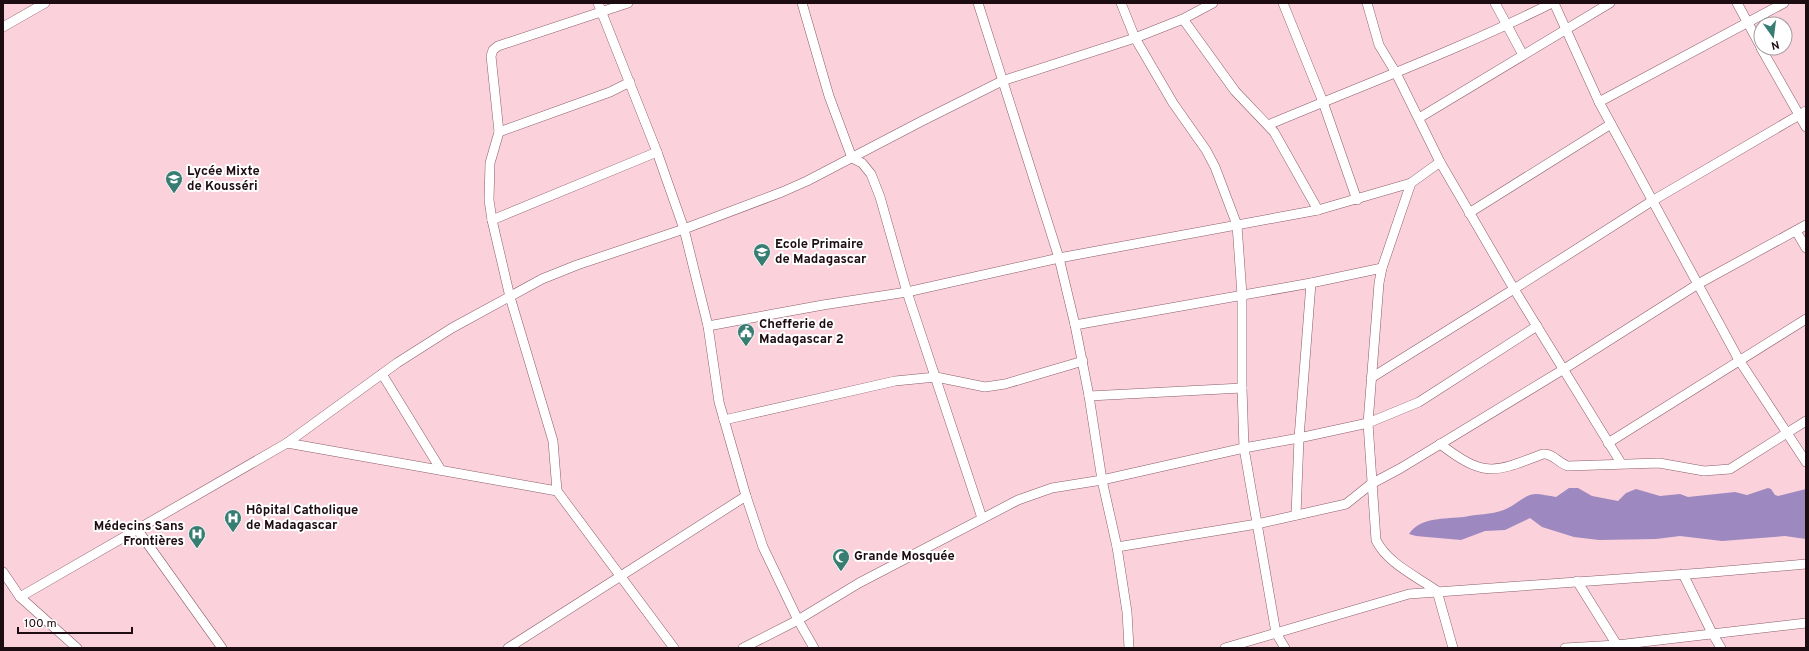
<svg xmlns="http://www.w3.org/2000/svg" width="1809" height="651" font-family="Overpass,sans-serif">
<rect width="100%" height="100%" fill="#fbd1db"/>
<!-- water -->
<path fill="#9d88bf" d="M 1569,488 L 1578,488 L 1592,496 L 1618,501 L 1626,493 L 1636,489 L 1660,496 L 1680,494 L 1688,497 L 1735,492 L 1747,495 L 1768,488 L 1771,489 L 1775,495 L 1778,496 L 1806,489 L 1806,539 L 1785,536 L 1722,541 L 1680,536 L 1656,539 L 1599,540 L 1574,537 L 1542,527 L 1530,518 L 1505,530 L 1485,531 L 1461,540 L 1416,536 L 1409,534 C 1421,515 1450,520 1469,516 C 1481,514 1497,514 1508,508 C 1517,504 1524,495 1535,494 C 1542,494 1549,496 1556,497 Z"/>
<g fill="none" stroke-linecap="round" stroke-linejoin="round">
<defs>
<g id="minor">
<polyline points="598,3 657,152 684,229 708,326 719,402 746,496 763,547 798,620 814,648"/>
<polyline points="802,3 829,96 852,158 862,163 871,174 880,197 907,292 982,518"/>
<polyline points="978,3 1059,258 1075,325 1089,396 1102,480 1117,547 1127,612 1129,648"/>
<polyline points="1121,3 1135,38 1173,103 1206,150 1215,167 1237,225 1242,295 1242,388 1244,448 1276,633 1285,648"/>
<polyline points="1283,3 1323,102 1357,200"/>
<polyline points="1367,3 1379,45 1396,73 1440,162 1514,289 1621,463"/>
<polyline points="1495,3 1523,55"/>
<polyline points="1554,3 1599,102 1739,360 1806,462"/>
<polyline points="1737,3 1761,47"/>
<polyline points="1183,19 1235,91 1274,132 1318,210"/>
<polyline points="3,27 45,3"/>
<polyline points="1761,48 1806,127"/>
<polyline points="1599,102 1784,3"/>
<polyline points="1419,118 1610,3"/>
<path d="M 1268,125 C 1363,85 1460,49 1552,3"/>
<polyline points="499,132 610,92 630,82"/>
<path d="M 1411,183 L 1382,268 L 1379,283 L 1368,423 L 1376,540 C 1387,563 1416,576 1437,591 L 1453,648"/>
<polyline points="1469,213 1611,124"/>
<polyline points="492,220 657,152"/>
<polyline points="1796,231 1806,248"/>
<polyline points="1075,325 1311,283 1382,268"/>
<polyline points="708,326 823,305 907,292 1059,258 1318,210 1411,183 1440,162"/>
<polyline points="382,374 441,470"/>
<polyline points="1371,378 1514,289 1652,201 1806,111"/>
<polyline points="1089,396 1242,388"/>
<polyline points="724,420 895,381 936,377 985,387 1005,384 1083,361"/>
<polyline points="287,443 557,491 674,648"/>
<polyline points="1608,443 1806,319"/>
<path d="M 1440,444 C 1485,478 1493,473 1543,454 C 1553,453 1558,463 1568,466 L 1659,463 L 1704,471 L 1730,469 L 1806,421"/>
<polyline points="557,491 553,441 510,297 492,220 489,200 490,163 499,132 491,56 493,50 498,46 628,3"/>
<polyline points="1296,515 1299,438 1311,283"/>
<polyline points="137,529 222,648"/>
<polyline points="1117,547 1257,524 1346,504 1371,484 1401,468 1564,369 1698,284 1806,225"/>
<polyline points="3,572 20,597 77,648"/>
<polyline points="1683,574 1712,633 1721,648"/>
<polyline points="1577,581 1617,645"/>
<polyline points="20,597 287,443 397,363 452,328 542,279 577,265 684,229 782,192 807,181 922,121 1002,81 1135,38 1183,19 1213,3"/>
<polyline points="508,648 746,496"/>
<polyline points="743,648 798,620 859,583 1018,500 1052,488 1102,480 1244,448 1299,438 1368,423 1419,402 1537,326"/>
<polyline points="1225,648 1409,594 1702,573 1806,564"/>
<polyline points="1565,648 1617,645 1806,623"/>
</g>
</defs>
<!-- minor casing -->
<use href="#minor" stroke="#8b5d6a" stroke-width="10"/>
<!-- minor -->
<use href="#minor" stroke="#fff" stroke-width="9"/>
</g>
<!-- icons -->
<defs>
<symbol id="school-pin" viewBox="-11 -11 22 30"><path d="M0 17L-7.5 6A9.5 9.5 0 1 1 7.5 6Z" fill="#387d72" stroke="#fff"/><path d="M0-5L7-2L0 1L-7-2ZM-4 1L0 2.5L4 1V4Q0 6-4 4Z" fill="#fff"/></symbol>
<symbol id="civic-pin" viewBox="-11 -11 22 30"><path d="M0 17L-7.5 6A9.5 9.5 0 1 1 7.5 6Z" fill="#387d72" stroke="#fff"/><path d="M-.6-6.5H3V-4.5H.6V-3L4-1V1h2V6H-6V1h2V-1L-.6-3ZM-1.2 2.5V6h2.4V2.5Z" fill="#fff"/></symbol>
<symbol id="hospital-pin" viewBox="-11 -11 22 30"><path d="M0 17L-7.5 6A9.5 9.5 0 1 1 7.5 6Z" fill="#387d72" stroke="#fff"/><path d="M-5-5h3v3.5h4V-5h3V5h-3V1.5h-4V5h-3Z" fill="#fff"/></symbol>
<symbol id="mosque-pin" viewBox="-11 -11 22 30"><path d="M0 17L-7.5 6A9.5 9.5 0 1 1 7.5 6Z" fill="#387d72" stroke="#fff"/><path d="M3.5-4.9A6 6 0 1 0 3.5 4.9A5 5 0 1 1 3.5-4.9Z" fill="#fff"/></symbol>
</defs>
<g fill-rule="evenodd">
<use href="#school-pin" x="164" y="169" width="20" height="27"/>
<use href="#school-pin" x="752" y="242" width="20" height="27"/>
<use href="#civic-pin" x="736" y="322" width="20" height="27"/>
<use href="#hospital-pin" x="223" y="508" width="20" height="27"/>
<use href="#hospital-pin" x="187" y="524" width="20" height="27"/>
<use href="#mosque-pin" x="831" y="547" width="20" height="27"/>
</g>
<g text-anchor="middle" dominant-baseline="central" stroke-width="4" stroke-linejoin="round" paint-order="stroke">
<!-- poi labels -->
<g font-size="13" font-weight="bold" fill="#1d0c11" stroke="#fff" text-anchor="start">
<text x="187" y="172">Lycée Mixte<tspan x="187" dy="15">de Kousséri</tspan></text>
<text x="775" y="245">Ecole Primaire<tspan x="775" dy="15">de Madagascar</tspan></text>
<text x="759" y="325">Chefferie de<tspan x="759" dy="15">Madagascar 2</tspan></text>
<text x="246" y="511">Hôpital Catholique<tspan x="246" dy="15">de Madagascar</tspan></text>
<text x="184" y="527" text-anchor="end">Médecins Sans<tspan x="184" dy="15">Frontières</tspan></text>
<text x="854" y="557">Grande Mosquée</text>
</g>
</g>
<!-- border -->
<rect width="1809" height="651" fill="none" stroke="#1d0c11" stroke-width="8"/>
<!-- north arrow -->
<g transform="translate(1773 36) rotate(166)"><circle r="19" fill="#ffffff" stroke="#a59ea0"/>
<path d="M0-3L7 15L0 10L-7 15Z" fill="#387d72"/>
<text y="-6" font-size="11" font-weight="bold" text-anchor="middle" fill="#1d0c11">N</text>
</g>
<!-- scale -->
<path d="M18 627v6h114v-6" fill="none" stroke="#1d0c11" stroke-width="2"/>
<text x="24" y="627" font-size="12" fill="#1d0c11" stroke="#ffffff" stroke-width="3" paint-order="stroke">100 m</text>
</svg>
